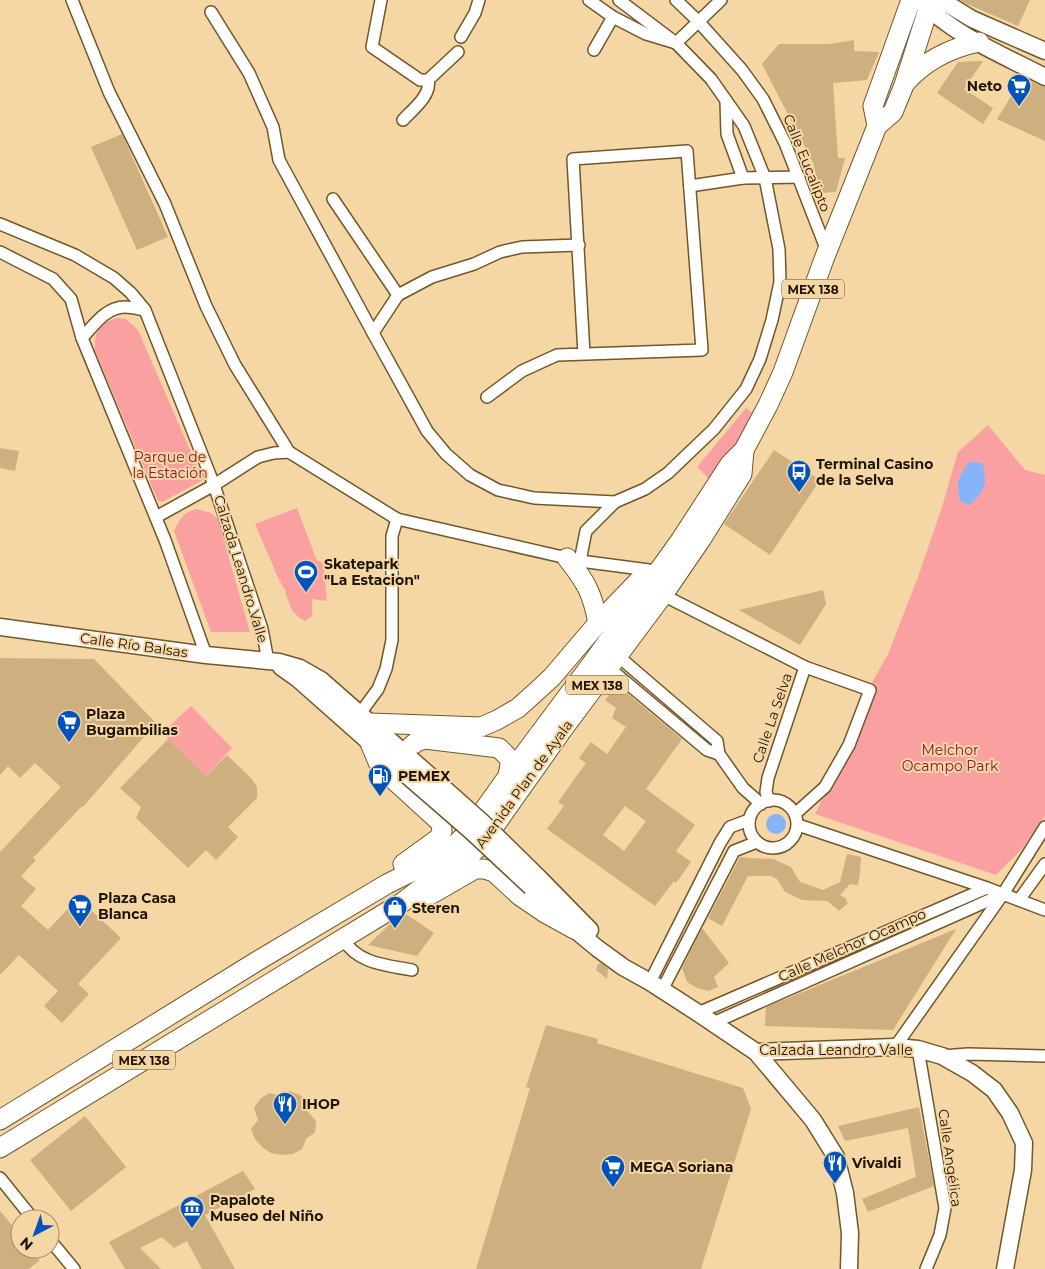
<svg xmlns="http://www.w3.org/2000/svg" width="1045" height="1269" font-family="Montserrat,sans-serif">
<rect width="100%" height="100%" fill="#f5d6a5"/>
<!-- green -->
<g fill="#faa0a1">
<path d="M 117,318 L 126,319 L 138,330 L 203,480 L 162,502 L 158,501 L 95,350 C 95,329 97,324 117,318 Z"/>
<polygon points="746,408 754,414 715,485 697,467"/>
<polygon points="988,425 1025,470 1045,475 1045,816 1021,850 996,875 815,814 832,779 870,686 888,654 918,577 941,510 958,452"/>
<polygon points="297,508 317,561 319,561 323,563 327,601 312,599 312,616 305,621 298,617 292,610 286,595 285,590 279,580 255,524"/>
<path d="M 196,509 L 211,513 L 218,519 L 250,632 L 211,632 L 174,531 C 180,518 183,513 196,509 Z"/>
<polygon points="191,706 232,748 206,776 168,739 163,732"/>
</g>
<!-- water -->
<g fill="#86b4fb">
<path d="M 970,461 L 983,464 C 987,486 986,489 970,505 L 960,501 C 956,480 958,478 970,461 Z"/>
<circle cx="776" cy="824" r="10"/>
</g>
<!-- building -->
<g fill="#ceb080" fill-rule="evenodd">
<polygon points="960,0 1030,0 1018,26 967,4"/>
<polygon points="854,40 854,51 879,52 867,80 833,83 838,158 845,158 836,192 821,193 813,163 762,64 779,44 831,44"/>
<polygon points="983,61 964,89 993,108 983,124 937,93 958,62"/>
<polygon points="1023,77 1040,86 1045,87 1045,141 997,119"/>
<polygon points="122,134 168,237 137,250 91,147"/>
<polygon points="0,448 19,451 15,471 0,468"/>
<polygon points="774,450 820,480 770,555 724,524"/>
<polygon points="823,590 826,604 800,645 739,610"/>
<polygon points="0,658 94,659 156,723 83,807 82,806 33,858 36,860 21,876 36,889 21,906 48,930 78,898 121,938 78,984 89,994 62,1023 44,1006 58,991 19,955 0,975 0,852 61,787 35,763 20,778 8,766 0,775"/>
<path d="M 615,687 L 622,689 L 682,739 L 646,789 L 695,825 L 676,851 L 691,862 L 676,883 L 674,881 L 655,906 L 547,829 L 564,806 L 558,802 L 586,763 L 579,758 L 591,742 L 607,754 L 626,727 L 612,718 L 616,708 L 605,700 ZM 625,806 L 646,821 L 624,851 L 603,835 Z"/>
<polygon points="168,739 206,776 227,755 252,779 257,787 257,798 228,827 238,837 216,860 206,850 188,868 136,818 141,807 120,788"/>
<polygon points="847,854 861,857 860,873 858,885 850,884 840,895 847,899 846,901 848,903 839,911 827,901 802,900 785,892 777,879 771,876 748,876 722,926 708,918 740,857 749,858 773,859 791,867 800,882 823,890 840,882"/>
<polygon points="406,914 434,933 417,956 368,945 392,922"/>
<polygon points="702,928 729,963 714,977 718,987 708,991 697,988 687,982 682,968"/>
<polygon points="956,929 893,1030 765,1026 766,1007"/>
<polygon points="601,963 608,968 607,979 596,970 598,964"/>
<polygon points="546,1025 598,1039 597,1043 743,1088 751,1109 701,1269 476,1269 530,1088 526,1087"/>
<polygon points="290,1091 300,1095 308,1102 308,1112 316,1121 315,1132 306,1139 302,1149 293,1154 282,1155 271,1153 262,1147 255,1139 251,1129 258,1120 254,1108 260,1099 269,1093 281,1096"/>
<polygon points="919,1107 934,1186 868,1212 862,1199 916,1177 908,1128 845,1141 838,1126"/>
<polygon points="85,1116 126,1167 71,1211 30,1160"/>
<polygon points="243,1171 255,1189 205,1215 235,1269 202,1269 187,1241 174,1248 162,1237 140,1248 161,1269 125,1269 109,1242"/>
<polygon points="0,1211 20,1235 20,1249 31,1249 40,1260 29,1269 0,1269"/>
</g>
<g fill="none" stroke-linecap="round" stroke-linejoin="round">
<defs>
<g id="street">
<polyline points="72,0 109,92 165,204 206,306 235,365 289,452 397,519 580,561 649,570"/>
<polyline points="381,0 372,47 420,80 428,80 458,52"/>
<polyline points="589,0 613,17 646,34 676,43 721,0"/>
<polyline points="676,0 698,21 742,70 763,99 785,143 827,251"/>
<polyline points="211,12 249,73 273,127 279,160 373,333 427,431 446,454 470,475 498,490 534,498 615,502 645,489 668,473 714,429 746,389 760,359 772,320 780,282 779,249 765,178 744,126 711,79 676,43 619,0"/>
<polyline points="461,37 475,13 479,0"/>
<polyline points="594,50 613,17"/>
<polyline points="726,100 727,134 743,178"/>
<path d="M 403,120 C 412,110 432,95 428,80"/>
<polyline points="690,186 743,178 799,177"/>
<polyline points="333,199 398,295"/>
<polyline points="0,224 75,255 114,278 131,293 145,310 214,485 262,629 268,661"/>
<polyline points="0,252 53,279 71,299 82,338 165,540 206,655"/>
<polyline points="373,333 398,295 432,277 474,264 500,252 522,247 579,245"/>
<path d="M 82,338 C 94,325 106,307 125,307 C 131,307 139,309 145,310"/>
<polyline points="487,397 522,371 557,355 702,350 687,151 573,159 584,354"/>
<polyline points="156,517 214,485 258,457 274,453 289,452"/>
<polyline points="580,561 586,531 615,502"/>
<polyline points="663,595 805,667 870,690 849,745 825,787 795,814"/>
<polyline points="618,656 717,741 719,754 743,788 761,804"/>
<polyline points="609,668 707,750 719,754"/>
<polyline points="358,713 364,708 378,689 386,669 392,640 392,536 397,519"/>
<circle cx="773" cy="824" r="24"/>
<polyline points="769,801 766,792 768,778 805,667"/>
<polyline points="798,825 987,888 1045,910"/>
<polyline points="1019,900 1045,864"/>
<path d="M 343,939 C 358,964 386,965 412,970"/>
<polyline points="650,982 720,843 730,827 749,820"/>
<polyline points="662,990 734,851 757,842"/>
<polyline points="698,1013 987,888"/>
<polyline points="713,1023 1003,894"/>
<polyline points="895,1047 1003,894 1045,827"/>
<polyline points="918,1049 945,1208 940,1235 926,1269"/>
<polyline points="942,1056 968,1054 1045,1056"/>
<polyline points="0,1178 33,1219"/>
<polyline points="50,1240 74,1269"/>
</g>
<g id="secondary">
<path d="M 920,0 C 953,35 1003,55 1045,77"/>
<polyline points="941,0 972,19 1045,51"/>
<polyline points="0,627 206,655 279,662 300,668 321,680 411,759"/>
<polyline points="281,667 298,679 403,772"/>
<polyline points="540,879 590,930"/>
<polyline points="531,887 574,929 597,948 623,967 650,982 698,1013 756,1052 813,1120 836,1157 845,1193 850,1233 849,1269"/>
<polyline points="756,1052 895,1047 918,1049 942,1056 972,1073 994,1090 1010,1113 1024,1143 1023,1170 1005,1269"/>
</g>
<g id="primary">
<path d="M 906,82 C 926,60 950,48 979,42"/>
<polyline points="877,126 873,106 911,0"/>
<path d="M 567,558 C 586,582 592,592 598,623"/>
<polyline points="370,723 481,727 497,720 518,708 538,690 552,677 598,623 645,574"/>
<polyline points="370,743 378,762 384,771 441,823 442,831 439,838 403,864"/>
<polyline points="404,753 416,742 425,739 499,748 509,758 510,764 508,776"/>
<polyline points="423,897 430,895 475,869 484,869 494,872 520,896 545,913 574,929"/>
<polyline points="0,1120 259,960 387,884 421,867 457,843 469,831 508,776 593,662 680,541 730,464 744,450 768,405 783,372 824,259 877,126 893,112 904,85 931,0"/>
<polyline points="0,1148 403,902 430,881 470,855 481,845 563,729 663,595 702,538 742,474 744,450"/>
</g>
</defs>
<!-- street casing -->
<use href="#street" stroke="#725729" stroke-width="14"/>
<!-- secondary casing -->
<use href="#secondary" stroke="#725729" stroke-width="19"/>
<!-- primary casing -->
<use href="#primary" stroke="#725729" stroke-width="21"/>
<!-- street -->
<use href="#street" stroke="#fff" stroke-width="11"/>
<!-- secondary -->
<use href="#secondary" stroke="#fff" stroke-width="16"/>
<!-- primary -->
<use href="#primary" stroke="#fff" stroke-width="19"/>
<defs>
<g id="secondary-bridge">
<polyline points="411,759 482,822 540,879"/>
<polyline points="403,772 471,831 531,887"/>
</g>
</defs>
<!-- secondary-bridge casing -->
<use href="#secondary-bridge" stroke="#725729" stroke-width="19" stroke-linecap="butt"/>
<!-- secondary-bridge -->
<use href="#secondary-bridge" stroke="#fff" stroke-width="16"/>
</g>
<!-- icons -->
<defs>
<symbol id="supermarket-pin" viewBox="-11 -11 22 30"><path d="M0 17L-7.5 6A9.5 9.5 0 1 1 7.5 6Z" fill="#0053bc" stroke="#f5d6a5"/><path d="M-6-5.5h2.5l.6 2H6L4.5 2H-2.5L-4.4-4H-6ZM-1.5 3.2a1.3 1.3 0 1 0 .1 0ZM3 3.2a1.3 1.3 0 1 0 .1 0Z" fill="#fff"/></symbol>
<symbol id="bus-pin" viewBox="-11 -11 22 30"><path d="M0 17L-7.5 6A9.5 9.5 0 1 1 7.5 6Z" fill="#0053bc" stroke="#f5d6a5"/><path d="M-5-6H5V4H4V6H2V4H-2V6H-4V4H-5ZM-3.5-4V0h7V-4ZM-3.5 1.2v1.5H-2V1.2ZM2 1.2v1.5H3.5V1.2Z" fill="#fff"/></symbol>
<symbol id="stadium-pin" viewBox="-11 -11 22 30"><path d="M0 17L-7.5 6A9.5 9.5 0 1 1 7.5 6Z" fill="#0053bc" stroke="#f5d6a5"/><path d="M0-5a6.5 5 0 1 0 0 10a6.5 5 0 1 0 0-10ZM-3.5-1.8h7v3.6h-7Z" fill="#fff"/></symbol>
<symbol id="fuel-pin" viewBox="-11 -11 22 30"><path d="M0 17L-7.5 6A9.5 9.5 0 1 1 7.5 6Z" fill="#0053bc" stroke="#f5d6a5"/><path d="M-5.5-6h7V0h2V4h1.3V-2.5L3-4.5l.8-.8L6-3V5H2.5V1h-1V6h-7ZM-4.2-4.7v3.2H.2V-4.7Z" fill="#fff"/></symbol>
<symbol id="shop-pin" viewBox="-11 -11 22 30"><path d="M0 17L-7.5 6A9.5 9.5 0 1 1 7.5 6Z" fill="#0053bc" stroke="#f5d6a5"/><path d="M-5-2.5h2.3a2.7 3.5 0 0 1 5.4 0H5L5.5 6h-11ZM-1.5-2.5h3a1.5 2.3 0 0 0-3 0Z" fill="#fff"/></symbol>
<symbol id="restaurant-pin" viewBox="-11 -11 22 30"><path d="M0 17L-7.5 6A9.5 9.5 0 1 1 7.5 6Z" fill="#0053bc" stroke="#f5d6a5"/><path d="M-5-6h1v4h1v-4h1v4h1v-4h1v5L-1.5 .5V6h-2V.5L-5-1ZM5-6V6H3V1.5H1.5Q1.5-4 5-6Z" fill="#fff"/></symbol>
<symbol id="museum-pin" viewBox="-11 -11 22 30"><path d="M0 17L-7.5 6A9.5 9.5 0 1 1 7.5 6Z" fill="#0053bc" stroke="#f5d6a5"/><path d="M0-6L6-3V-2H-6V-3ZM-5-1h2V3h-2ZM-1-1h2V3h-2ZM3-1h2V3H3ZM-6 4H6V6H-6Z" fill="#fff"/></symbol>
</defs>
<g fill-rule="evenodd">
<use href="#supermarket-pin" x="1005" y="72" width="28" height="38"/>
<use href="#bus-pin" x="785" y="458" width="28" height="38"/>
<use href="#stadium-pin" x="292" y="558" width="28" height="38"/>
<use href="#supermarket-pin" x="55" y="708" width="28" height="38"/>
<use href="#fuel-pin" x="366" y="762" width="28" height="38"/>
<use href="#supermarket-pin" x="66" y="892" width="28" height="38"/>
<use href="#shop-pin" x="381" y="894" width="28" height="38"/>
<use href="#restaurant-pin" x="271" y="1090" width="28" height="38"/>
<use href="#restaurant-pin" x="821" y="1149" width="28" height="38"/>
<use href="#supermarket-pin" x="599" y="1153" width="28" height="38"/>
<use href="#museum-pin" x="178" y="1194" width="28" height="38"/>
</g>
<g text-anchor="middle" dominant-baseline="central" stroke-width="4" stroke-linejoin="round" paint-order="stroke">
<!-- shield labels -->
<g fill="#f5d6a5" stroke="#604f34" stroke-width="1">
<rect x="782" y="279.5" width="62" height="19" rx="4"/>
<rect x="566" y="675.5" width="62" height="19" rx="4"/>
<rect x="113" y="1050.5" width="62" height="19" rx="4"/>
</g>
<g font-size="12" font-weight="bold" fill="#201503">
<text x="813" y="289">MEX 138</text>
<text x="597" y="685">MEX 138</text>
<text x="144" y="1060">MEX 138</text>
</g>
<!-- poi labels -->
<g font-size="14" font-weight="bold" fill="#201503" stroke="#f5d6a5" text-anchor="start">
<text x="1002" y="86" text-anchor="end">Neto</text>
<text x="816" y="464">Terminal Casino<tspan x="816" dy="16">de la Selva</tspan></text>
<text x="324" y="564">Skatepark<tspan x="324" dy="16">"La Estacion"</tspan></text>
<text x="86" y="714">Plaza<tspan x="86" dy="16">Bugambilias</tspan></text>
<text x="398" y="776">PEMEX</text>
<text x="98" y="898">Plaza Casa<tspan x="98" dy="16">Blanca</tspan></text>
<text x="412" y="908">Steren</text>
<text x="302" y="1104">IHOP</text>
<text x="852" y="1163">Vivaldi</text>
<text x="630" y="1167">MEGA Soriana</text>
<text x="210" y="1200">Papalote<tspan x="210" dy="16">Museo del Niño</tspan></text>
</g>
<!-- street labels -->
<g font-size="14" fill="#201503" stroke="#f5d6a5">
<text transform="translate(807 163) rotate(68)">Calle Eucalipto</text>
<text transform="translate(241 569) rotate(73)">Calzada Leandro Valle</text>
<text transform="translate(134 645) rotate(8)">Calle Río Balsas</text>
<text transform="translate(772 718) rotate(-71)">Calle La Selva</text>
<text transform="translate(524 784) rotate(-54)">Avenida Plan de Ayala</text>
<text transform="translate(852 945) rotate(-24)">Calle Melchor Ocampo</text>
<text x="836" y="1050">Calzada Leandro Valle</text>
<text transform="translate(950 1158) rotate(82)">Calle Angélica</text>
</g>
<!-- park labels -->
<g font-size="14" fill="#891b2b" stroke="#f5d6a5">
<text x="170" y="457">Parque de<tspan x="170" dy="16">la Estación</tspan></text>
<text x="950" y="750">Melchor<tspan x="950" dy="16">Ocampo Park</tspan></text>
</g>
</g>
<!-- north arrow -->
<g transform="translate(35 1234) rotate(221)"><circle r="24" fill="#f5d6a5" stroke="#a08964"/>
<path d="M0-4L9 19L0 12L-9 19Z" fill="#0053bc"/>
<text y="-8" font-size="14" font-weight="bold" text-anchor="middle" fill="#201503">N</text>
</g>
</svg>
